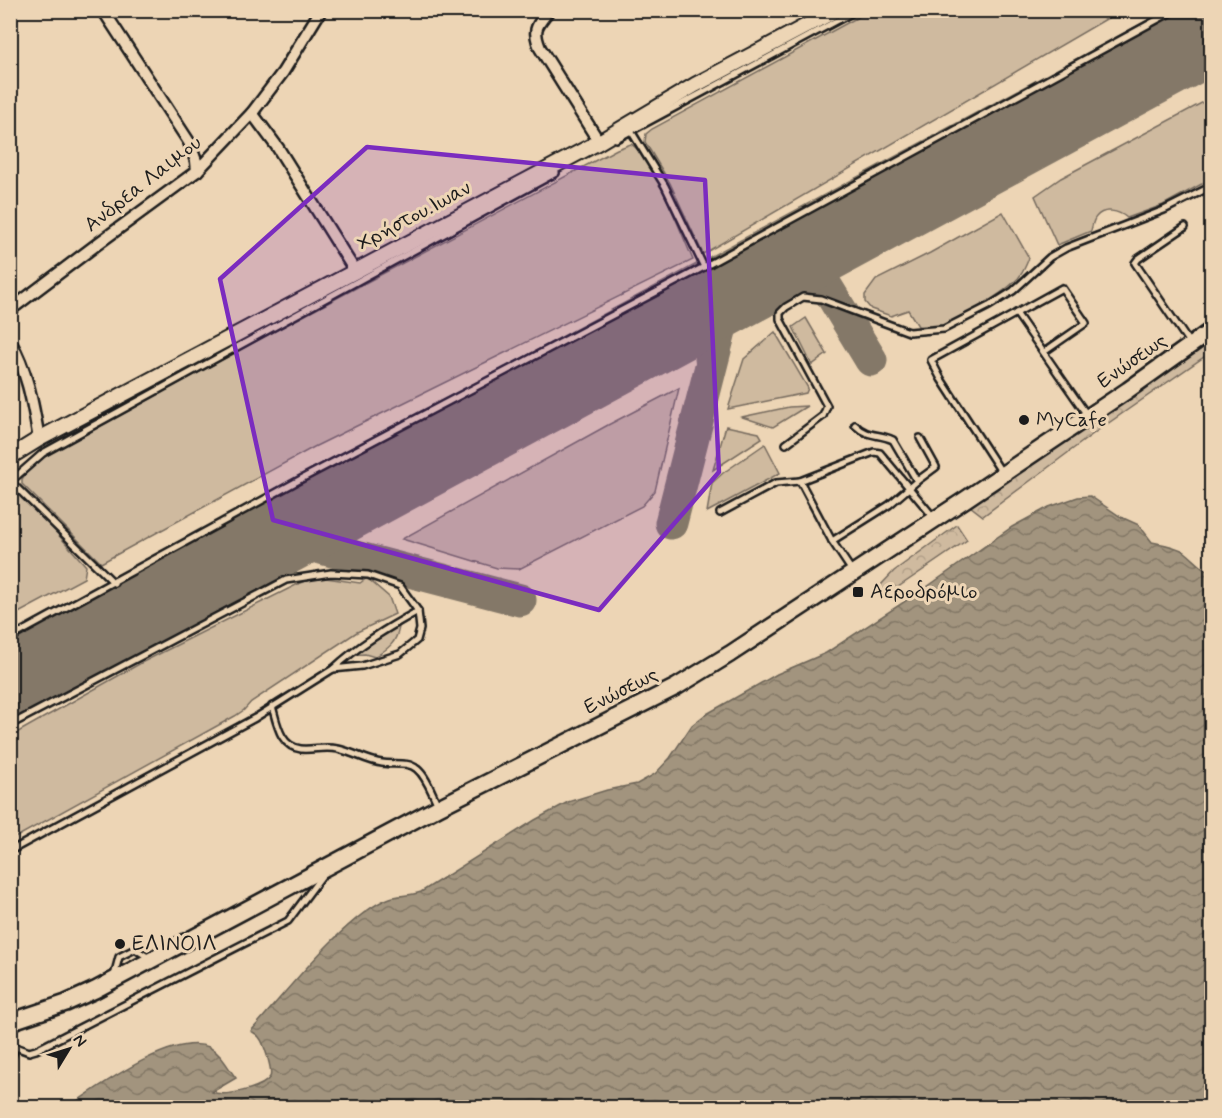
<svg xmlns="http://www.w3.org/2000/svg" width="1222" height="1118" font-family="Mynerve,sans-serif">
<defs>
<pattern id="forest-crowns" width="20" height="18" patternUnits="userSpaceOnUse" patternTransform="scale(1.5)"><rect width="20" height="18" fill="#cfba9f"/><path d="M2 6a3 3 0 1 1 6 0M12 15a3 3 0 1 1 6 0" fill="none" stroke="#b19f88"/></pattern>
<pattern id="water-waves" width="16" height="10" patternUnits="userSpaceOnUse" patternTransform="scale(1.5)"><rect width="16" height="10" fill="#a2947e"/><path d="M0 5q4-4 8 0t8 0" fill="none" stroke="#837866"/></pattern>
</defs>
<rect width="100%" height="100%" fill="#edd5b5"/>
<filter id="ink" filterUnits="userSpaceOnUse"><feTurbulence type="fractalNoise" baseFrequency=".0167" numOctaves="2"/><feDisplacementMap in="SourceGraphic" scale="12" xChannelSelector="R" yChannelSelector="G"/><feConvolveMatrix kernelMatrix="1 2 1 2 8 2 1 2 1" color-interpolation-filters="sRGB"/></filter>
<g filter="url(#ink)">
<!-- green -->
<g fill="#cfba9f" stroke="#766b5e" stroke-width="1.5">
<polygon points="871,10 1120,11 703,254 670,183 645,142 646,134 652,129"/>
<path d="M 1211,98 L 1211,179 L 1163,205 L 1127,218 C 1119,211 1104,207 1096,217 C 1093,220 1092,227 1091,231 L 1057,245 L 1035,196 L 1061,178 Z"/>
<path d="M 631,144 C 653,157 681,233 693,260 L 314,447 L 101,563 L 22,484 L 22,479 L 31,466 L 49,454 L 262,338 L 617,149 Z"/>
<path d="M 1003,212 L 1029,258 C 1025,267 1022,276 1014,282 C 1001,295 954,323 937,327 C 931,328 923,326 918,326 L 908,310 L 891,316 L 871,309 L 865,302 L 865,295 L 876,280 L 930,253 Z"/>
<polygon points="806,318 827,354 812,365 793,327"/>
<polygon points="775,332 808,388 806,393 728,409 744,359"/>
<polygon points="679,388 655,491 642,506 519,569 497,568 402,539 608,425"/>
<polygon points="807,406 773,427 742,417 789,407"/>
<polygon points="726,426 759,433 762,438 713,470"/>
<polygon points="765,444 780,473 707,512 712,483 723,473"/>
<polygon points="10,488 22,494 86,566 84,578 11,617"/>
<polygon points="319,577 360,583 367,578 389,597 395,614 357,632 251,702 244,710 235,716 11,840 11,736 141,663 306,580"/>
<path d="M 399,627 C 396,643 389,648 375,657 L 365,654 L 349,655 L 384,633 Z"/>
</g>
<!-- forest -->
<g fill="url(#forest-crowns)" stroke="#766b5e" stroke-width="1.5">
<polygon points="1211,338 1211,352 1097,431 983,516 970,506"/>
<polygon points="957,525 967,540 885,596 880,586 894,571"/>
</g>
<!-- water -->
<path fill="url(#water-waves)" stroke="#6c6457" stroke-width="1.5" d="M 1090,496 L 1121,517 L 1139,525 L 1152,542 C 1163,544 1176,546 1185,552 C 1194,559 1201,568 1211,573 L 1211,1107 L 68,1107 C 99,1087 172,1032 209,1047 C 221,1053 228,1068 236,1078 L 212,1092 C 223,1097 263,1089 270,1077 C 273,1071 264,1043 259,1037 C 257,1034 254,1033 251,1031 C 283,996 347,913 390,898 C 399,895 410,896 421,892 L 535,820 L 568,802 L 607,790 L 637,784 L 655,774 L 670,758 L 692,725 L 705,715 L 777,674 L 826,653 L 924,589 L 1012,527 L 1049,507 L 1078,497 Z"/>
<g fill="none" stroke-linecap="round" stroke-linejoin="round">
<!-- taxiway -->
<g stroke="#847868" stroke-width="33">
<path d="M 823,242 C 816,254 816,262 820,276 L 871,360"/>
<path d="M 679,320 C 702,325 714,334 711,359"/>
<path d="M 341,502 C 316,522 319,543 349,556"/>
<polyline points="671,523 722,323 730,302 750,281"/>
<polyline points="270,541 302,543 520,600"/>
</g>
<!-- runway -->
<polyline stroke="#847868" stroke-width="82" points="10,681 1212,31"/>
<defs>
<g id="service">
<polyline points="631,131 665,186 704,267"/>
<polyline points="616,139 857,10"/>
<polyline points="1185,227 1138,259 1135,263 1190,344"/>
<polyline points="1016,313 1087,415"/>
<polyline points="786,444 823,416 827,406 780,319 780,313 786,307 803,297 821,299 909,332 944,329 989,306 1013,291 1050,257 1066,248 1164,210 1212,186"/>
<polyline points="1002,473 941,379 931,360 1062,288 1086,323 1044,352"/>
<polyline points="10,481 114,583"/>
<polyline points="917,481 936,467 920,438"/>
<polyline points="10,482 43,453 556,173"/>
<polyline points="720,513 776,483 800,481"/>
<path d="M 832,541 L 889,505 L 917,481 L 893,440 C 878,433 868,438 855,425"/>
<polyline points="852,571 832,541 800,481 874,452 880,453 935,519"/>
<polyline points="10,638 303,478 704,267 1175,10"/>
<path d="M 333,669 C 359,645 387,628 418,611"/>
<path d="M 272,706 C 277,723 280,747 301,749 C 314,750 325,746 338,749 C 353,752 367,761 382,763 C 393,765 408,761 417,769 C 427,777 432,794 438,805"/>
<polyline points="10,725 286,580 331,573 368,575 400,586 418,611 420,629 417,640 400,654 362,666 333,669 255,718 10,851"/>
<polyline points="114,976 119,957 135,949 151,959"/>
<polyline points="10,1045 29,1052 36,1050 288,921 324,873"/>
<polyline points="10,1062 15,1048"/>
</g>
<g id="minor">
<polyline points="103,10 189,142 196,161 197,171"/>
<path d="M 549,10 C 537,26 532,28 540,48 L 599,142"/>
<polyline points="252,113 278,148 355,271"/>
<polyline points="10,310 100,242 197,171 252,113 283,72 321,10"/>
<path d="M 10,341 C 28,372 33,405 39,439"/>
</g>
<polyline id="tertiary" points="10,457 39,439 599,142 695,85 836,10"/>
<polyline id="secondary" points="10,1022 66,1003 95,990 439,807 676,687 730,654 966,499 1128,390 1212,330"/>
</defs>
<!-- service casing -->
<use href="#service" stroke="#1c1c1c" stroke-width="10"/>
<!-- minor casing -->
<use href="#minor" stroke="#1c1c1c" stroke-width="15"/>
<!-- tertiary casing -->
<use href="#tertiary" stroke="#1c1c1c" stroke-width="18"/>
<!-- secondary casing -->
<use href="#secondary" stroke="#1c1c1c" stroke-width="20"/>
<!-- service -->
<use href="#service" stroke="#edd5b5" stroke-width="5"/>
<!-- minor -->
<use href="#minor" stroke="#edd5b5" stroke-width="10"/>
<!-- tertiary -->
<use href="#tertiary" stroke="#edd5b5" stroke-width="14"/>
<!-- secondary -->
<use href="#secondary" stroke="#edd5b5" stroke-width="15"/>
</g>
</g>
<!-- marked area -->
<path fill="#7b2cbf" fill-opacity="0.2" stroke="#7b2cbf" stroke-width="4.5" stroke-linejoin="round" d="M 367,147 L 705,180 L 719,472 L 599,610 L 273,520 L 220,279 Z"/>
<!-- markers -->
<g fill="#1c1c1c" stroke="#edd5b5" stroke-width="2">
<circle cx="1024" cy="420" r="6"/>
<rect x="852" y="586" width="12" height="12" rx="3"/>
<circle cx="120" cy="944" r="6"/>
</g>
<g text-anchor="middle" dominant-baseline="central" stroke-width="6" stroke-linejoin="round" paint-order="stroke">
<!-- street labels -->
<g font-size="21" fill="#1c1c1c" stroke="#edd5b5">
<text transform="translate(143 184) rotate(-38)">Ανδρεα Λαιμου</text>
<text transform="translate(414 216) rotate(-28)">Χρήστου.Ιωαν</text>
<text transform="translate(1132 361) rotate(-35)">Ενώσεως</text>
<text transform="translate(621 691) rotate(-27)">Ενώσεως</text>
</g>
<!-- poi labels -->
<g font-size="21" fill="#1c1c1c" stroke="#edd5b5" text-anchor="start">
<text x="1036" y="420">MyCafe</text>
<text x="870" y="592">Αεροδρόμιο</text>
<text x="132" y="944">ΕΛΙΝΟΙΛ</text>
</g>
</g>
<!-- margin -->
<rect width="1222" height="1118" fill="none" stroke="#edd5b5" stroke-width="36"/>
<rect x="18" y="18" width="1186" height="1082" fill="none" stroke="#1c1c1c" stroke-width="2" filter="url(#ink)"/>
<!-- north arrow -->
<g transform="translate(69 1049) rotate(52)" stroke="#edd5b5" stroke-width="4.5" paint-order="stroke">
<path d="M0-4.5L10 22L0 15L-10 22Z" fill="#1c1c1c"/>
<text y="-9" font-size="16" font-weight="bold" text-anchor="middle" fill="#1c1c1c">N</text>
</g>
</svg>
